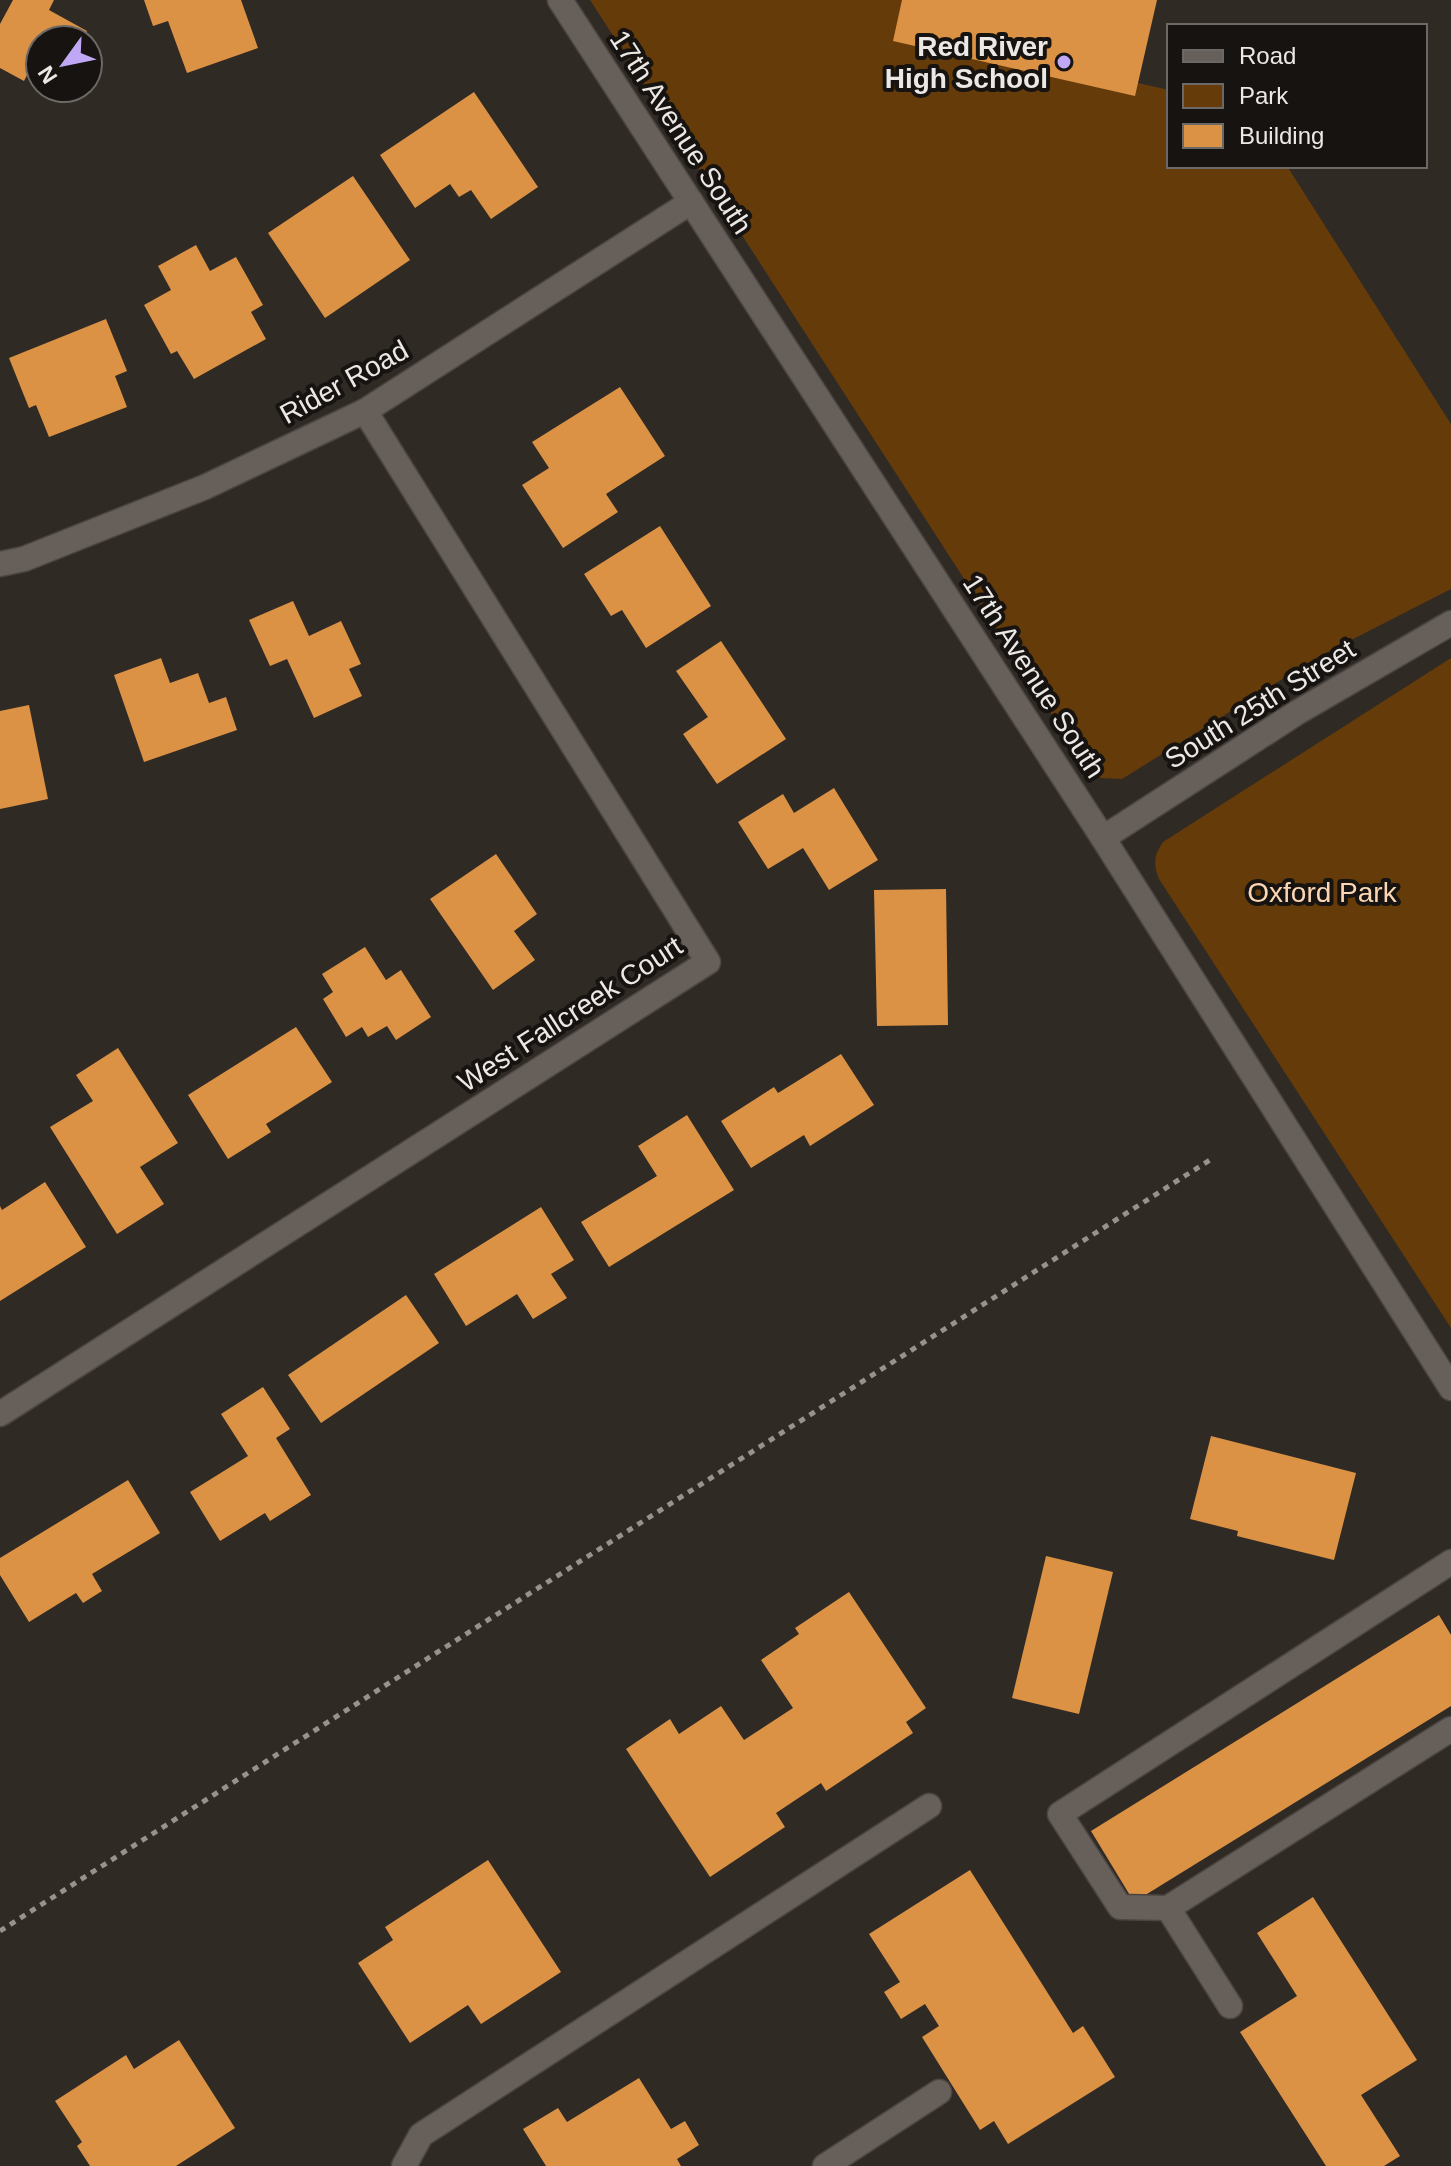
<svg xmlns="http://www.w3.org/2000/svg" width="1451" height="2166" font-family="Arial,sans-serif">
<rect width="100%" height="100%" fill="#302a25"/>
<!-- green -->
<g fill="#653b09">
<polygon points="590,0 902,0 1138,83 1169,90 1169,166 1287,166 1451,424 1451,589 1316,658 1122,779 1101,778 1087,769"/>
<path d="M 1451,658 L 1451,1328 L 1159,879 C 1153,864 1154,855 1163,842 Z"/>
</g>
<!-- building -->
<g fill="#dc9244">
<polygon points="13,0 54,0 49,10 87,31 82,40 40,40 40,67 33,63 24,81 0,68 0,24"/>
<polygon points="144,0 241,0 258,48 187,73 168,21 153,26"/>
<polygon points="902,0 1157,0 1135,96 893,41"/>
<polygon points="474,92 538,187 491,219 471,190 459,197 450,184 415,208 380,155"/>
<polygon points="353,176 410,260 325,318 268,233"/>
<polygon points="196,245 210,271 236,257 263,305 251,312 266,339 194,379 177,351 171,354 144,305 171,290 158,266"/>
<polygon points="106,319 127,371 115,376 127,407 49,437 36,405 29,408 9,358"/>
<polygon points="620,387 665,456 606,494 618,512 563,548 522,485 549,468 532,442"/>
<polygon points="660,526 711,606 646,648 622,610 611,616 584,574"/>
<polygon points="293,601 309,636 341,621 361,664 349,669 362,696 314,718 287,659 270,666 249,620"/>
<polygon points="721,641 786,739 717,784 683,734 708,717 676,671"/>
<polygon points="161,658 170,683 198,673 209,703 226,697 237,730 144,762 114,675"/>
<polygon points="29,705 48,799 0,809 0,711"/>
<polygon points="834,788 878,860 829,890 803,848 768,869 738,822 783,794 794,813"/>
<polygon points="496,854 537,914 514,931 535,960 493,990 430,899"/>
<polygon points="946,889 948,1025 877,1026 874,890"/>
<polygon points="365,947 386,980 401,970 431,1017 396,1040 387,1026 368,1037 362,1027 346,1037 323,999 333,992 322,974"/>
<polygon points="296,1027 332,1082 266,1124 271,1132 228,1159 188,1095"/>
<polygon points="118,1048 178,1143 140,1167 164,1204 117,1234 50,1127 93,1101 76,1075"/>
<polygon points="841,1054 874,1105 810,1146 804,1135 751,1168 721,1121 774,1087 778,1093"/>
<polygon points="687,1115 734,1190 609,1267 581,1222 657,1176 638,1146"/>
<polygon points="45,1182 86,1247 0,1301 0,1206 2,1210"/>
<polygon points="541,1207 574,1260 551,1274 567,1298 533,1319 517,1294 466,1326 434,1274"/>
<polygon points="406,1295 439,1343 321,1423 288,1375"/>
<polygon points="263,1387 290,1429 276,1438 311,1495 270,1521 265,1513 220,1541 190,1492 248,1456 221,1414"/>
<polygon points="1211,1436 1356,1473 1334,1560 1237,1536 1238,1531 1190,1519"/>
<polygon points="128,1480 160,1533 92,1574 102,1591 83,1603 76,1593 29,1622 0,1575 0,1558"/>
<polygon points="1046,1556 1113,1572 1079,1714 1012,1698"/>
<polygon points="849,1592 926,1708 906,1722 913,1733 826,1791 821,1783 776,1813 785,1827 710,1877 626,1749 670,1719 679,1734 721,1706 744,1740 793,1708 761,1660 799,1634 795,1628"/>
<polygon points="1439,1615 1451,1635 1451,1706 1134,1902 1091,1831"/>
<polygon points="488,1860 561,1972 481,2024 468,2005 410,2043 358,1963 393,1940 385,1927"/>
<polygon points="970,1870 1073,2033 1083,2026 1115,2077 1008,2144 994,2121 980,2130 922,2037 939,2026 925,2004 901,2019 884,1992 900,1982 869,1934"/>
<polygon points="1313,1897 1417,2060 1361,2095 1400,2156 1384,2166 1326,2166 1240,2032 1297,1996 1257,1933"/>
<polygon points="179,2040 235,2128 176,2166 90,2166 77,2146 82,2142 55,2101 126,2055 134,2069"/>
<polygon points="639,2078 671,2129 685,2121 699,2145 677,2159 681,2166 546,2166 523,2129 558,2108 567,2122"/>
</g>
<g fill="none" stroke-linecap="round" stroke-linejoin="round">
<defs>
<g id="minor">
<polyline points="560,0 1103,838 1451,1388"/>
<polyline points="0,564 24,559 205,487 365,411 691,202"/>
<polyline points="1103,838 1298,712 1451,623"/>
<polyline points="0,1414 708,962 365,411"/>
<polyline points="1451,1562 1060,1814 1120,1907 1168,1908 1451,1729"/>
<polyline points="1168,1908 1230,2006"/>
<polyline points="404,2166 421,2135 929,1806"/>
<polyline points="825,2166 939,2092"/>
</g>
</defs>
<!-- minor casing -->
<use href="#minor" stroke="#4b4642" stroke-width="27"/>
<!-- path -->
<polyline stroke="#96928e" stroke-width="5" stroke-dasharray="6 6" stroke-linecap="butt" points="0,1931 1213,1158"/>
<!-- minor -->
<use href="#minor" stroke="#665f5a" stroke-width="24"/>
</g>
<!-- markers -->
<circle fill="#c0a8f4" stroke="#161311" stroke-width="3" cx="1064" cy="62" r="8"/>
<g text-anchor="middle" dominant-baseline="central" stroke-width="8" stroke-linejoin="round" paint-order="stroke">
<!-- poi labels -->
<g font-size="28" font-weight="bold" fill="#ece8e5" stroke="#161311" text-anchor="end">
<text x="1048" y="46">Red River<tspan x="1048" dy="32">High School</tspan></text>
</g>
<!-- street labels -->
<g font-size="28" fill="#ece8e5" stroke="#161311">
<text transform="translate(681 132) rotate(57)">17th Avenue South</text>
<text transform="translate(344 382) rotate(-29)">Rider Road</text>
<text transform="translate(1034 676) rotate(57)">17th Avenue South</text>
<text transform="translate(1260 704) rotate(-32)">South 25th Street</text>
<text transform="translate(570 1014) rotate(-33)">West Fallcreek Court</text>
</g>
<!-- park labels -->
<g font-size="28" fill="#fcd6b3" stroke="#161311">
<text x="1322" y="892">Oxford Park</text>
</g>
</g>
<!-- legend -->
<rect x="1167" y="24" width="260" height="144" fill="#161311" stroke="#6c6866" stroke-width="2"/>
<rect x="1183" y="50" width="40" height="12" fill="#665f5a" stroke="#6c6866" stroke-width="2"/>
<text x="1239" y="64" font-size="24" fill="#ece8e5">Road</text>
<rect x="1183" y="84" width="40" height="24" fill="#653b09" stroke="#6c6866" stroke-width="2"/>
<text x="1239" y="104" font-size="24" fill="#ece8e5">Park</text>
<rect x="1183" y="124" width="40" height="24" fill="#dc9244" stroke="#6c6866" stroke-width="2"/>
<text x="1239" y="144" font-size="24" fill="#ece8e5">Building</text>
<!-- north arrow -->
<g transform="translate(64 64) rotate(237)"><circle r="38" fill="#161311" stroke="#6c6866" stroke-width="2"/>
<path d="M0-6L14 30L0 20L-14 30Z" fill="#c0a8f4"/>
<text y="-12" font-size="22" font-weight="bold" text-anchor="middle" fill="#ece8e5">N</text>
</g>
</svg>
